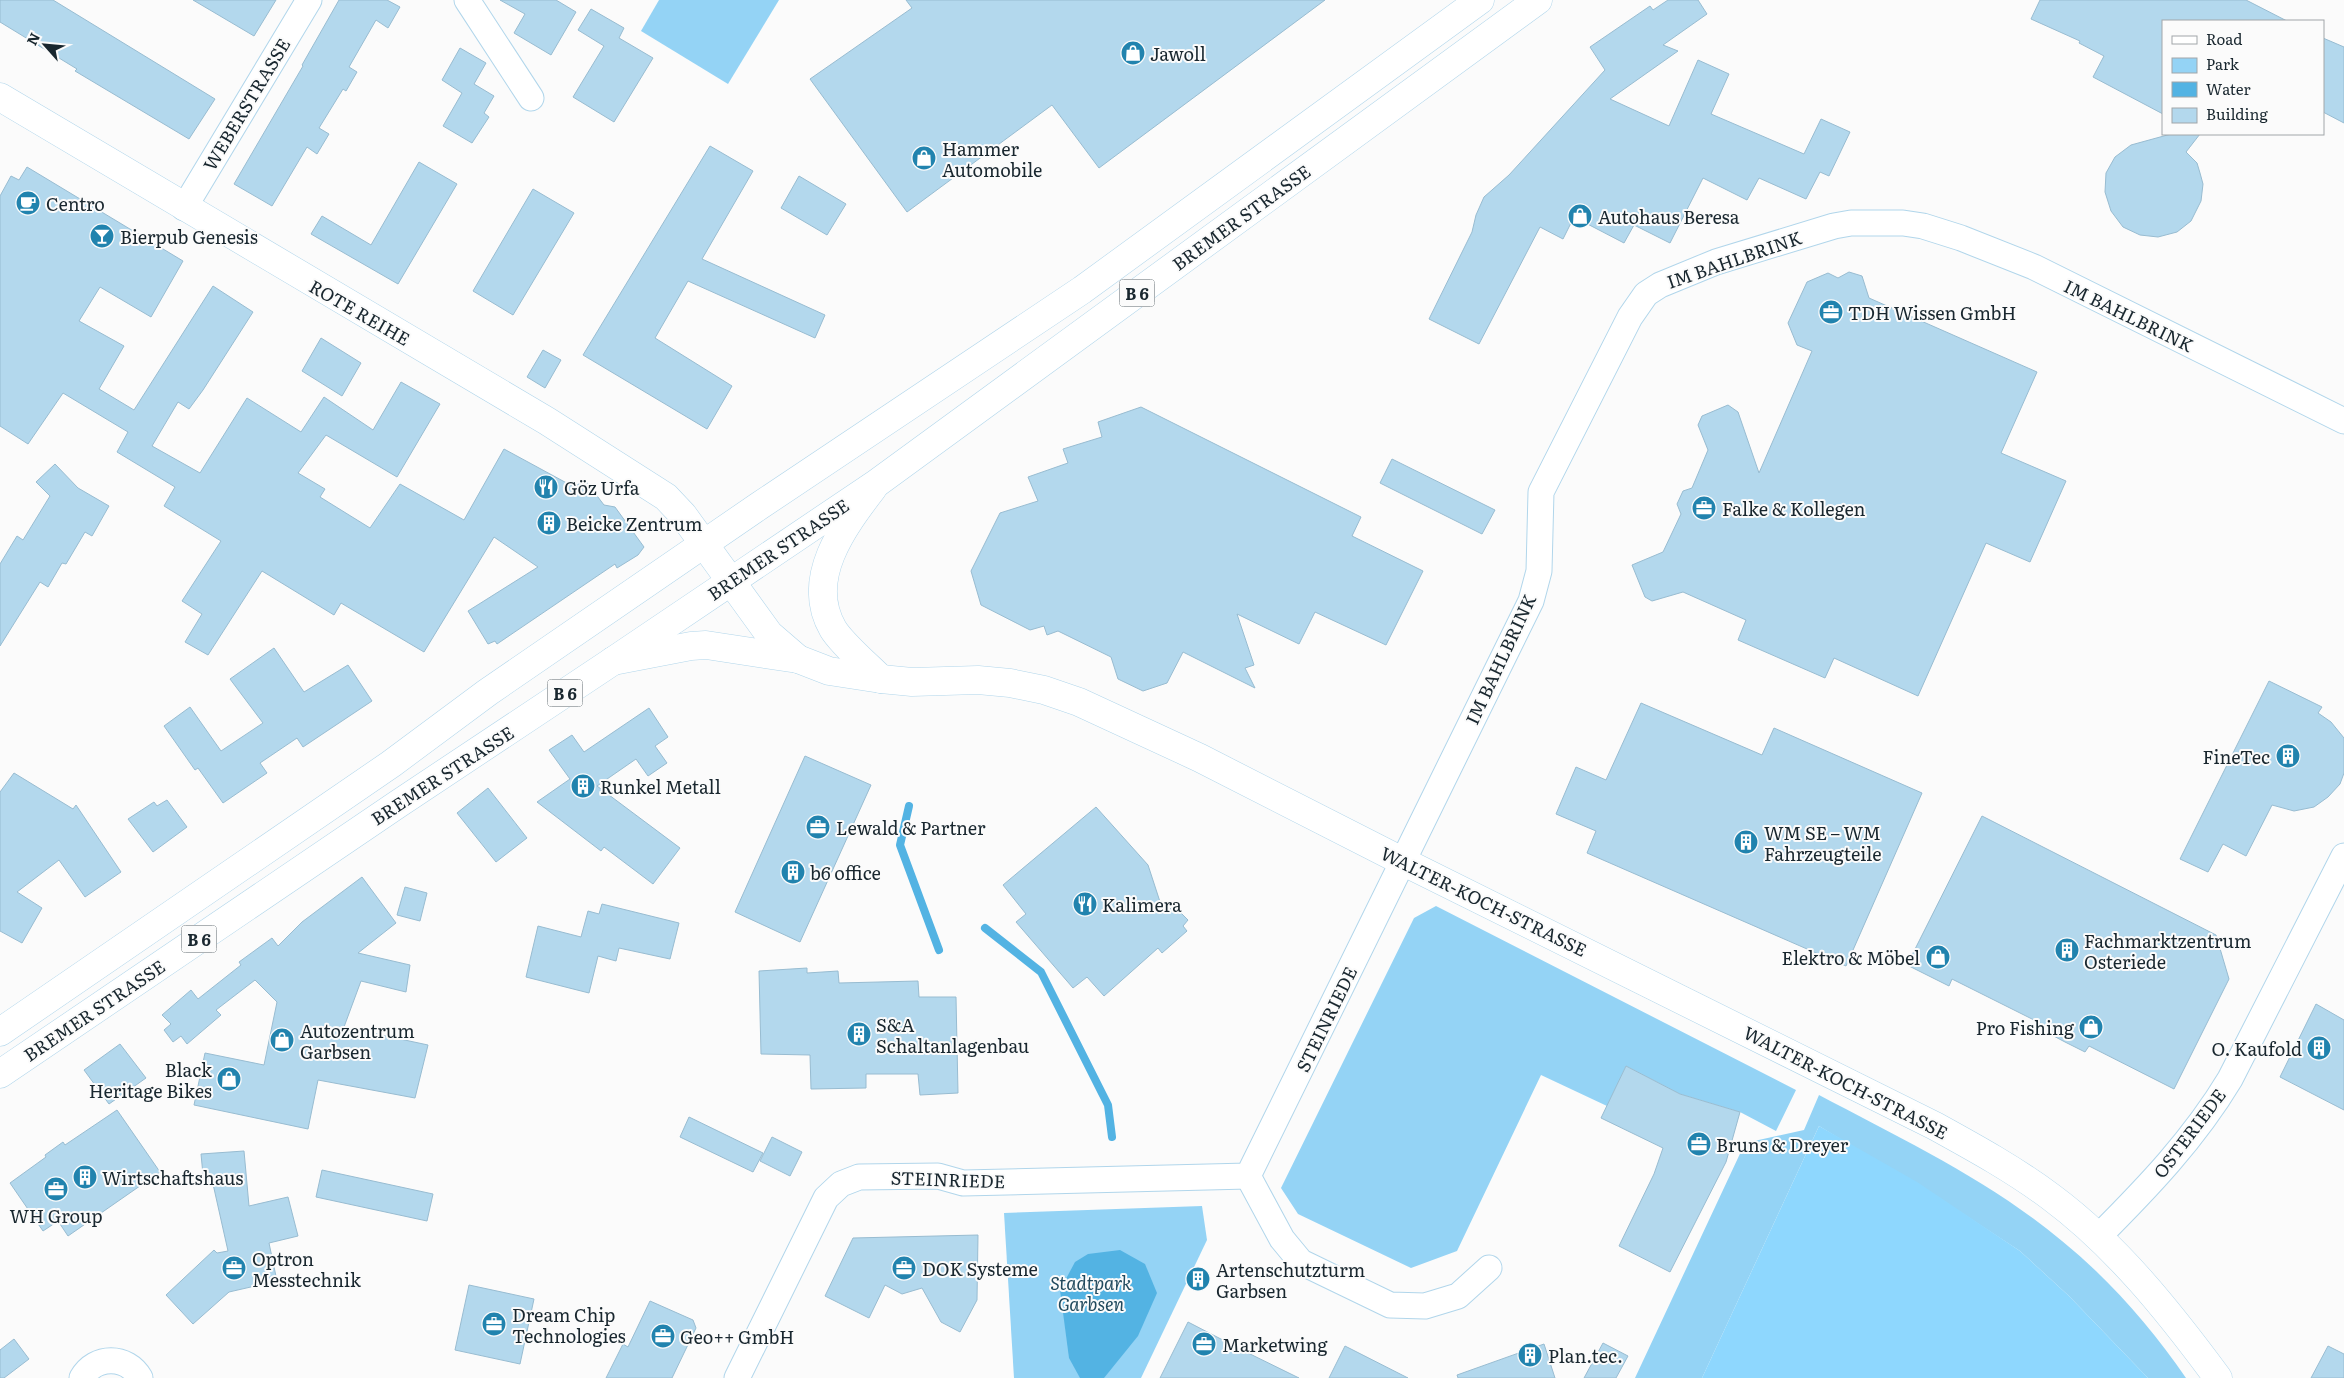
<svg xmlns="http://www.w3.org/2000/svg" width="2344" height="1378" font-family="Literata,serif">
<rect width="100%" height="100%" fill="#fbfbfb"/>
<!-- green -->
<g fill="#94d3f5">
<polygon points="659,0 779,0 728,84 641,31"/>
<polygon points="1436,906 1796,1090 1776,1131 1740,1112 1680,1094 1626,1066 1607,1106 1541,1075 1457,1251 1411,1268 1298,1214 1281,1188 1414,918"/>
<path d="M 1819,1095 C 1902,1139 1989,1180 2062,1241 C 2109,1279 2152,1328 2186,1378 L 2148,1378 L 2069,1296 L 2020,1251 L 1962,1213 L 1819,1126 L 1702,1378 L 1635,1378 L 1745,1143 L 1804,1130 Z"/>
<polygon points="1202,1206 1207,1240 1141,1378 1014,1378 1004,1213"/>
</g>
<!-- forest -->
<polygon fill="#8ed7fe" points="1819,1126 1917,1182 2020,1251 2069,1296 2148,1378 1702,1378"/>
<!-- water -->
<polygon fill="#53b3e3" points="1120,1250 1145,1264 1157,1293 1138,1336 1104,1378 1080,1378 1069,1358 1060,1290 1075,1262 1088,1254"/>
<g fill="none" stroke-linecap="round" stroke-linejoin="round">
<!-- stream -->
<g stroke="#53b3e3" stroke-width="8">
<polyline points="909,806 900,845 939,950"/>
<polyline points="985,928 1041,972 1108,1105 1112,1137"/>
</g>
</g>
<!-- building -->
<g fill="#b3d8ed" stroke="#98bcd1">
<polygon points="0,0 53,0 215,99 189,139 75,71 77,69 0,22"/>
<polygon points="193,0 276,0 254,36"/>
<polygon points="339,0 387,0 400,7 388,28 376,20 349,67 357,72 346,91 343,89 319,128 329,134 317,154 307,147 272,206 234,184 303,66 302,65"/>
<polygon points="500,0 556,0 576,12 551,55 514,33 525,14"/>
<polygon points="906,0 1325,0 1099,168 1052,105 907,212 810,79 912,8"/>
<polygon points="1668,0 1698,0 1707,14 1663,45 1678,51 1610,99 1669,126 1698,60 1729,74 1711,114 1804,154 1821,119 1850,132 1829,176 1820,172 1806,199 1759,178 1747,200 1703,178 1670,243 1634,225 1624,243 1574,217 1563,239 1540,227 1479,344 1429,319 1472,232 1476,215 1484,197 1509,175 1605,70 1590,47 1650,6 1653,10"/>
<polygon points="2040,0 2246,0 2287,21 2163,21 2163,114 2093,77 2104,56 2079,43 2080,41 2031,19"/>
<polygon points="591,9 624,28 619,38 653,58 614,122 573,97 604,46 578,30"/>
<polygon points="2323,38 2344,47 2344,123 2323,112"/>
<polygon points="460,48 486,63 474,84 494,96 484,113 489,117 472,143 443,126 462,93 442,80"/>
<polygon points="2171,134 2200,134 2186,152 2197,163 2200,173 2203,184 2201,201 2191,221 2177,232 2158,237 2140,235 2123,227 2111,211 2105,192 2106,173 2115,157 2131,145"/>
<polygon points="710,146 753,171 702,259 825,315 815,338 688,281 655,338 732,386 707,429 583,355"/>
<polygon points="419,162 457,184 398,284 311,234 322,216 371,245"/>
<polygon points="27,167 183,261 151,317 100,287 79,321 124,346 99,389 134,410 213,286 253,312 203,390 189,409 178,402 152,446 200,473 247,398 301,432 324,397 373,430 401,382 440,404 397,477 326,435 298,473 325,489 320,497 370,528 400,484 464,520 504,449 574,487 585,480 604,505 615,507 644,547 638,555 617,568 615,564 497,644 495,641 488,644 468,611 538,567 494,537 424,652 341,603 334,615 262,571 208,655 185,642 202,614 182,601 221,541 164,506 175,487 117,452 128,432 63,393 28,444 0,426 0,196 11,176 19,180"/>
<polygon points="799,176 846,204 827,235 781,208"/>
<polygon points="533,189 574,213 513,315 473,291"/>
<polygon points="1849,272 1862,276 1869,298 2037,372 2001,453 2066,481 2030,562 1986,543 1918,696 1834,658 1825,678 1738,640 1746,620 1683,592 1652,601 1645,597 1632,565 1663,552 1681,514 1677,504 1683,491 1692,488 1708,450 1698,425 1702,416 1728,405 1738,412 1759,473 1812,351 1797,345 1788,323 1807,282 1828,273 1838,278"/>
<polygon points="321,338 361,363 342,396 302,371"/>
<polygon points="543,350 561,360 545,388 527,377"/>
<polygon points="1141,407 1361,517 1352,536 1423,571 1386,645 1315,612 1299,644 1237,614 1254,665 1245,668 1255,688 1183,652 1167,683 1143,691 1118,679 1111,657 1058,631 1047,635 1044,626 1030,630 981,605 971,571 1000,513 1038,501 1028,477 1068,463 1063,449 1102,437 1098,422"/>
<polygon points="1392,459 1495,510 1482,534 1380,483"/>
<polygon points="55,464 78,488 109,506 92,536 85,532 66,564 62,563 48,587 40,582 0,646 0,564 17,536 23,540 50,496 36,482"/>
<polygon points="274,648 304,692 348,665 372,701 303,747 297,738 260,763 267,773 223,803 198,768 195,770 164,726 190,707 221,751 263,723 230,679"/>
<polygon points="2269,681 2322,707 2318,713 2331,722 2344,738 2344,773 2340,784 2328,797 2314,807 2294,811 2272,805 2246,856 2223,844 2208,872 2180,859"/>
<polygon points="1641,703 1762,755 1774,728 1922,793 1846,966 1587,853 1596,831 1556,814 1576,767 1606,780"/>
<polygon points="649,708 668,737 655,746 667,763 648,776 636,759 597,786 680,848 653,884 604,847 601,851 537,802 570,779 549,750 572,735 584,752"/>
<polygon points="805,756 871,785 800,942 735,912"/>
<polygon points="14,773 73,809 76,805 121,872 85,897 59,860 17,892 42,908 22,943 0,931 0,792"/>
<polygon points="488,788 527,838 496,862 457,813"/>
<polygon points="167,800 187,827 153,852 128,819 154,802 157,806"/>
<polygon points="1096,807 1148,865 1164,914 1174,906 1188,920 1183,926 1187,931 1162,953 1158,948 1104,996 1087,977 1073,988 1016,922 1026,914 1003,885"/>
<polygon points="1982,816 2216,935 2229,979 2174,1089 2089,1046 2085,1052 2065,1042 2048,1033 2050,1028 1952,979 1949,986 1907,965"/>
<polygon points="362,877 396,923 358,953 410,965 406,992 361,981 344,1027 428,1045 415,1098 318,1080 308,1129 194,1105 205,1053 264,1065 277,1002 255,980 216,1010 221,1015 187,1044 181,1036 173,1042 164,1030 171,1024 162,1015 191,990 198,999 241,965 239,962 272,938 278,946 302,922"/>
<polygon points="405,887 427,893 420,921 397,915"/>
<polygon points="602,904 679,923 670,959 619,948 616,961 598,956 589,993 526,977 538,926 581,937 588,911 599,914"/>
<polygon points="807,968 807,973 838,971 839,983 918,981 919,997 956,997 958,1093 920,1095 918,1074 866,1074 866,1088 811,1089 810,1055 761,1054 759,971"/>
<polygon points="2316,1004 2344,1020 2344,1110 2280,1077"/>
<polygon points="120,1044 146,1078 109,1104 84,1070"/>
<polygon points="1626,1066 1680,1094 1740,1112 1726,1162 1670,1272 1619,1246 1654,1174 1663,1148 1601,1118"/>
<polygon points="117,1110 160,1172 68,1236 58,1221 43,1231 10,1183 46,1157 45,1155 63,1142 65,1145"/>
<polygon points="689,1117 763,1153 753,1172 680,1137"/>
<polygon points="772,1137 802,1152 790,1176 760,1161"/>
<polygon points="244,1151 249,1206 288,1197 298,1236 269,1243 277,1281 229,1292 193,1324 166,1295 214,1250 217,1253 228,1251 213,1184 204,1185 201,1154"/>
<polygon points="322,1170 433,1194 427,1221 316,1197"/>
<polygon points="978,1235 977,1300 960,1332 941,1322 922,1288 902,1294 885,1285 869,1318 825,1296 853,1238"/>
<polygon points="469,1285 534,1299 520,1364 455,1350"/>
<polygon points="650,1301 693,1320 696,1328 672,1378 606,1378 623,1344 628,1347"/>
<polygon points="1188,1322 1246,1352 1299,1378 1160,1378"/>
<polygon points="14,1339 29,1359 4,1378 0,1378 0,1350"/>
<polygon points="1603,1343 1628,1356 1616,1378 1584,1378"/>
<polygon points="1544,1344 1555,1378 1458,1378 1457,1375"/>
<polygon points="1345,1346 1408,1378 1329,1378"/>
<polygon points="2328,1346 2344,1354 2344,1378 2311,1378"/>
</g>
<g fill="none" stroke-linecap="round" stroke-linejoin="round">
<defs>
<g id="minor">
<polyline points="467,0 531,98"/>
<polyline points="184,208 309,0"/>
<polyline points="1248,1176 1282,1239 1301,1262 1390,1305 1425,1306 1458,1296 1489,1268"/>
<path d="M 2098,1237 C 2147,1188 2194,1139 2230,1079 L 2344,856"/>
<path d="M 82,1378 C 95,1355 127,1355 140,1378"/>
<polyline points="737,1378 826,1198 841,1184 859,1177 938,1176 963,1183 1248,1176 1531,601 1539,571 1541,492 1630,317 1646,294 1660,285 1716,262 1834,226 1851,223 1903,223 1923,226 1961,238 2034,267 2344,421"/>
</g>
<g id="tertiary">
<path d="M 0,97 L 547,421 L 666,497 L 683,515 L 769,634 L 798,659 L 829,671 L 881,679 L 912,682 L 978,680 L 1010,683 L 1044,690 L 1079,702 L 1200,758 L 1402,861 L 1935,1126 C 1975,1148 2015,1170 2051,1197 C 2117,1246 2170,1313 2218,1378"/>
<path d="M 873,488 C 843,527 804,579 833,629 C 842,644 868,666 881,679"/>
<polyline points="613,661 691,646 706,645 798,659"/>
</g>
<g id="primary">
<polyline points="0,1032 391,764 488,692 759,506 1082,290 1480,0"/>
<polyline points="0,1074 398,804 613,661 877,483 1538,0"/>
</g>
</defs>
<!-- minor casing -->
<use href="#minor" stroke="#b1d6eb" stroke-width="27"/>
<!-- tertiary casing -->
<use href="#tertiary" stroke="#b1d6eb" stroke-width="29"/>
<!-- primary casing -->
<use href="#primary" stroke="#b1d6eb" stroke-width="29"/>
<!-- minor -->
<use href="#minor" stroke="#fff" stroke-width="25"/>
<!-- tertiary -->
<use href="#tertiary" stroke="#fff" stroke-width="28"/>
<!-- primary -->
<use href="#primary" stroke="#fff" stroke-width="28"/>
</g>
<!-- icons -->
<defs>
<symbol id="shop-disc" viewBox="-11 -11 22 22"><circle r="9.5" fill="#2183ae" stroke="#fbfbfb"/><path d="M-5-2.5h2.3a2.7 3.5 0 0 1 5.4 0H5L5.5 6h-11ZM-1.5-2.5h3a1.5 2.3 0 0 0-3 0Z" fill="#fff"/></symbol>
<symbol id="cafe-disc" viewBox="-11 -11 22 22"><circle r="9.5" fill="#2183ae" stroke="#fbfbfb"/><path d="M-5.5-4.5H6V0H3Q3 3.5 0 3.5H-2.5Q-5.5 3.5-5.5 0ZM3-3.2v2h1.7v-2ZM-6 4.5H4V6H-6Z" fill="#fff"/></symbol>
<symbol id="bar-disc" viewBox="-11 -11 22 22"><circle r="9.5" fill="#2183ae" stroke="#fbfbfb"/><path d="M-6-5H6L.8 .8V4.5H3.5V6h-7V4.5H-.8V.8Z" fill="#fff"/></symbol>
<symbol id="office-disc" viewBox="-11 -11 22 22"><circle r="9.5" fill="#2183ae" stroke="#fbfbfb"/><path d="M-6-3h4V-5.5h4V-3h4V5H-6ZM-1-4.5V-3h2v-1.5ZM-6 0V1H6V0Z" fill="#fff"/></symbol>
<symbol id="restaurant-disc" viewBox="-11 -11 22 22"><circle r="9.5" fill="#2183ae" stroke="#fbfbfb"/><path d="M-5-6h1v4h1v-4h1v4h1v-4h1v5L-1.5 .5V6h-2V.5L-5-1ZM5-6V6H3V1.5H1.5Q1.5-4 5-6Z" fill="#fff"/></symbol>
<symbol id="building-disc" viewBox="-11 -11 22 22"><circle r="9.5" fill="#2183ae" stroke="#fbfbfb"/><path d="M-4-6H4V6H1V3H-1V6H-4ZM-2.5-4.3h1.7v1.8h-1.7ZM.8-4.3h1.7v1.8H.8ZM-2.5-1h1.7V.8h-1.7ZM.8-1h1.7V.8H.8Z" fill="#fff"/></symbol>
</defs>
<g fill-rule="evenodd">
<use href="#shop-disc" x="1119" y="39" width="28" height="28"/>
<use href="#shop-disc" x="910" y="144" width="28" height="28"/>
<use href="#cafe-disc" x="14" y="189" width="28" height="28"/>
<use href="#shop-disc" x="1566" y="202" width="28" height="28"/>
<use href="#bar-disc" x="88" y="222" width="28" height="28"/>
<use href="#office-disc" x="1817" y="298" width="28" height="28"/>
<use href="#restaurant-disc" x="532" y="473" width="28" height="28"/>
<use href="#office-disc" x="1690" y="494" width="28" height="28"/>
<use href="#building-disc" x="535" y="509" width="28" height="28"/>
<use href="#building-disc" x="2274" y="742" width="28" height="28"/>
<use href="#building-disc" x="569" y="772" width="28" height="28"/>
<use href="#office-disc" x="804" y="813" width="28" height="28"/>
<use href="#building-disc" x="1732" y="828" width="28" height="28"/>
<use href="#building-disc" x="779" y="858" width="28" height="28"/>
<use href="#restaurant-disc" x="1071" y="890" width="28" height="28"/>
<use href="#building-disc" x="2053" y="936" width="28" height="28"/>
<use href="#shop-disc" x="1924" y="943" width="28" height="28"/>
<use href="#shop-disc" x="2077" y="1013" width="28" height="28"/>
<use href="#building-disc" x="845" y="1020" width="28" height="28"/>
<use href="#shop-disc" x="268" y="1026" width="28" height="28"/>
<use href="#building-disc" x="2305" y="1034" width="28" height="28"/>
<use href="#shop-disc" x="215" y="1065" width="28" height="28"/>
<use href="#office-disc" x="1685" y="1130" width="28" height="28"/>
<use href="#building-disc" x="71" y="1163" width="28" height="28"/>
<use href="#office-disc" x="42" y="1175" width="28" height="28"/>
<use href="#office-disc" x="220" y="1254" width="28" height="28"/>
<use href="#office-disc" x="890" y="1254" width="28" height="28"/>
<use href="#building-disc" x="1184" y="1265" width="28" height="28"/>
<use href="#office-disc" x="480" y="1310" width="28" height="28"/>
<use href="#office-disc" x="649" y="1322" width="28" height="28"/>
<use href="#office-disc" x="1190" y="1330" width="28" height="28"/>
<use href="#building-disc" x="1516" y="1341" width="28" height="28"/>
</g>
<g text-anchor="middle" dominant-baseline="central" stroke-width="4" stroke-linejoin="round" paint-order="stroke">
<!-- shield labels -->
<g fill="#fbfbfb" stroke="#5d676c" stroke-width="1">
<rect x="1119.5" y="279.5" width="35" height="27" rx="4"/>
<rect x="547.5" y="679.5" width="35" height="27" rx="4"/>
<rect x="181.5" y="925.5" width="35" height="27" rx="4"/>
</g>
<g font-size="16" font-weight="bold" fill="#19272f">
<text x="1137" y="293">B 6</text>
<text x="565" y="693">B 6</text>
<text x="199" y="939">B 6</text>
</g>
<!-- poi labels -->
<g font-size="18" fill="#19272f" stroke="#fbfbfb" text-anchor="start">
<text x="1150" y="53">Jawoll</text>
<text x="942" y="148">Hammer<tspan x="942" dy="21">Automobile</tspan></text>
<text x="46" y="203">Centro</text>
<text x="1598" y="216">Autohaus Beresa</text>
<text x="120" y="236">Bierpub Genesis</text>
<text x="1848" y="312">TDH Wissen GmbH</text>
<text x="564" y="487">Göz Urfa</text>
<text x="1722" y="508">Falke &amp; Kollegen</text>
<text x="566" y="523">Beicke Zentrum</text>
<text x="2270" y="756" text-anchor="end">FineTec</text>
<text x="600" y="786">Runkel Metall</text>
<text x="836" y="827">Lewald &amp; Partner</text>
<text x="1764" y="832">WM SE – WM<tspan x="1764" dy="21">Fahrzeugteile</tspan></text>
<text x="810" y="872">b6 office</text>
<text x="1102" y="904">Kalimera</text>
<text x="2084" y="940">Fachmarktzentrum<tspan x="2084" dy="21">Osteriede</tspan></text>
<text x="1920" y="957" text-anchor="end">Elektro &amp; Möbel</text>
<text x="876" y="1024">S&amp;A<tspan x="876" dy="21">Schaltanlagenbau</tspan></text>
<text x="2074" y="1027" text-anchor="end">Pro Fishing</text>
<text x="300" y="1030">Autozentrum<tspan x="300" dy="21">Garbsen</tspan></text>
<text x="2302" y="1048" text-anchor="end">O. Kaufold</text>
<text x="212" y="1069" text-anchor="end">Black<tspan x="212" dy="21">Heritage Bikes</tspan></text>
<text x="1716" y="1144">Bruns &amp; Dreyer</text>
<text x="102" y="1177">Wirtschaftshaus</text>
<text x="56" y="1215" text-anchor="middle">WH Group</text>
<text x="252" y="1258">Optron<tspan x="252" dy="21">Messtechnik</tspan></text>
<text x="922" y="1268">DOK Systeme</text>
<text x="1216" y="1269">Artenschutzturm<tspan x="1216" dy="21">Garbsen</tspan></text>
<text x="512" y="1314">Dream Chip<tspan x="512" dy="21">Technologies</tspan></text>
<text x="680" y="1336">Geo++ GmbH</text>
<text x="1222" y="1344">Marketwing</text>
<text x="1548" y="1355">Plan.tec.</text>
</g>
<!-- street labels -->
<g font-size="18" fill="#19272f" stroke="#fbfbfb">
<text transform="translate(246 104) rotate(-59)">WEBERSTRASSE</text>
<text transform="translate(1241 217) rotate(-36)">BREMER STRASSE</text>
<text transform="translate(1734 259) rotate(-19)">IM BAHLBRINK</text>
<text transform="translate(360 312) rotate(30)">ROTE REIHE</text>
<text transform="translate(2129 315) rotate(26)">IM BAHLBRINK</text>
<text transform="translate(778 549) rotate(-34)">BREMER STRASSE</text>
<text transform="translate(1500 659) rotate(-65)">IM BAHLBRINK</text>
<text transform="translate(442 775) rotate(-33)">BREMER STRASSE</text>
<text transform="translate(1484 901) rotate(26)">WALTER-KOCH-STRASSE</text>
<text transform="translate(94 1010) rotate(-34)">BREMER STRASSE</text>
<text transform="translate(1326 1019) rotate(-64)">STEINRIEDE</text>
<text transform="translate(1846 1082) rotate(27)">WALTER-KOCH-STRASSE</text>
<text transform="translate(2189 1133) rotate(-53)">OSTERIEDE</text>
<text transform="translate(948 1179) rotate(2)">STEINRIEDE</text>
</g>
<!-- park labels -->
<g font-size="18" font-style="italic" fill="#214a5e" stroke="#fbfbfb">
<text x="1091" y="1282">Stadtpark<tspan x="1091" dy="21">Garbsen</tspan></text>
</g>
</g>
<!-- legend -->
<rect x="2162" y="20" width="162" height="115" fill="#fbfbfb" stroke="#a1a6a9"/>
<rect x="2172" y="36" width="25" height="8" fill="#ffffff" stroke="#a1a6a9"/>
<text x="2206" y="45" font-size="15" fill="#19272f">Road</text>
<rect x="2172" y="58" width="25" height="15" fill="#94d3f5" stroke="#a1a6a9"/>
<text x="2206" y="70" font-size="15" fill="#19272f">Park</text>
<rect x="2172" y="82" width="25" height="15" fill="#53b3e3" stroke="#a1a6a9"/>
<text x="2206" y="95" font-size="15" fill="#19272f">Water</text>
<rect x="2172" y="108" width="25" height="15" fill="#b3d8ed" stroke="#a1a6a9"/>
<text x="2206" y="120" font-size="15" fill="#19272f">Building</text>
<!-- north arrow -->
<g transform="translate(45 45) rotate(297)" stroke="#fbfbfb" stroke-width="4" paint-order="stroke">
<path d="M0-4L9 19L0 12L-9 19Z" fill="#19272f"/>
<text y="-8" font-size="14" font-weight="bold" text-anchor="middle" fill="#19272f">N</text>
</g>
</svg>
